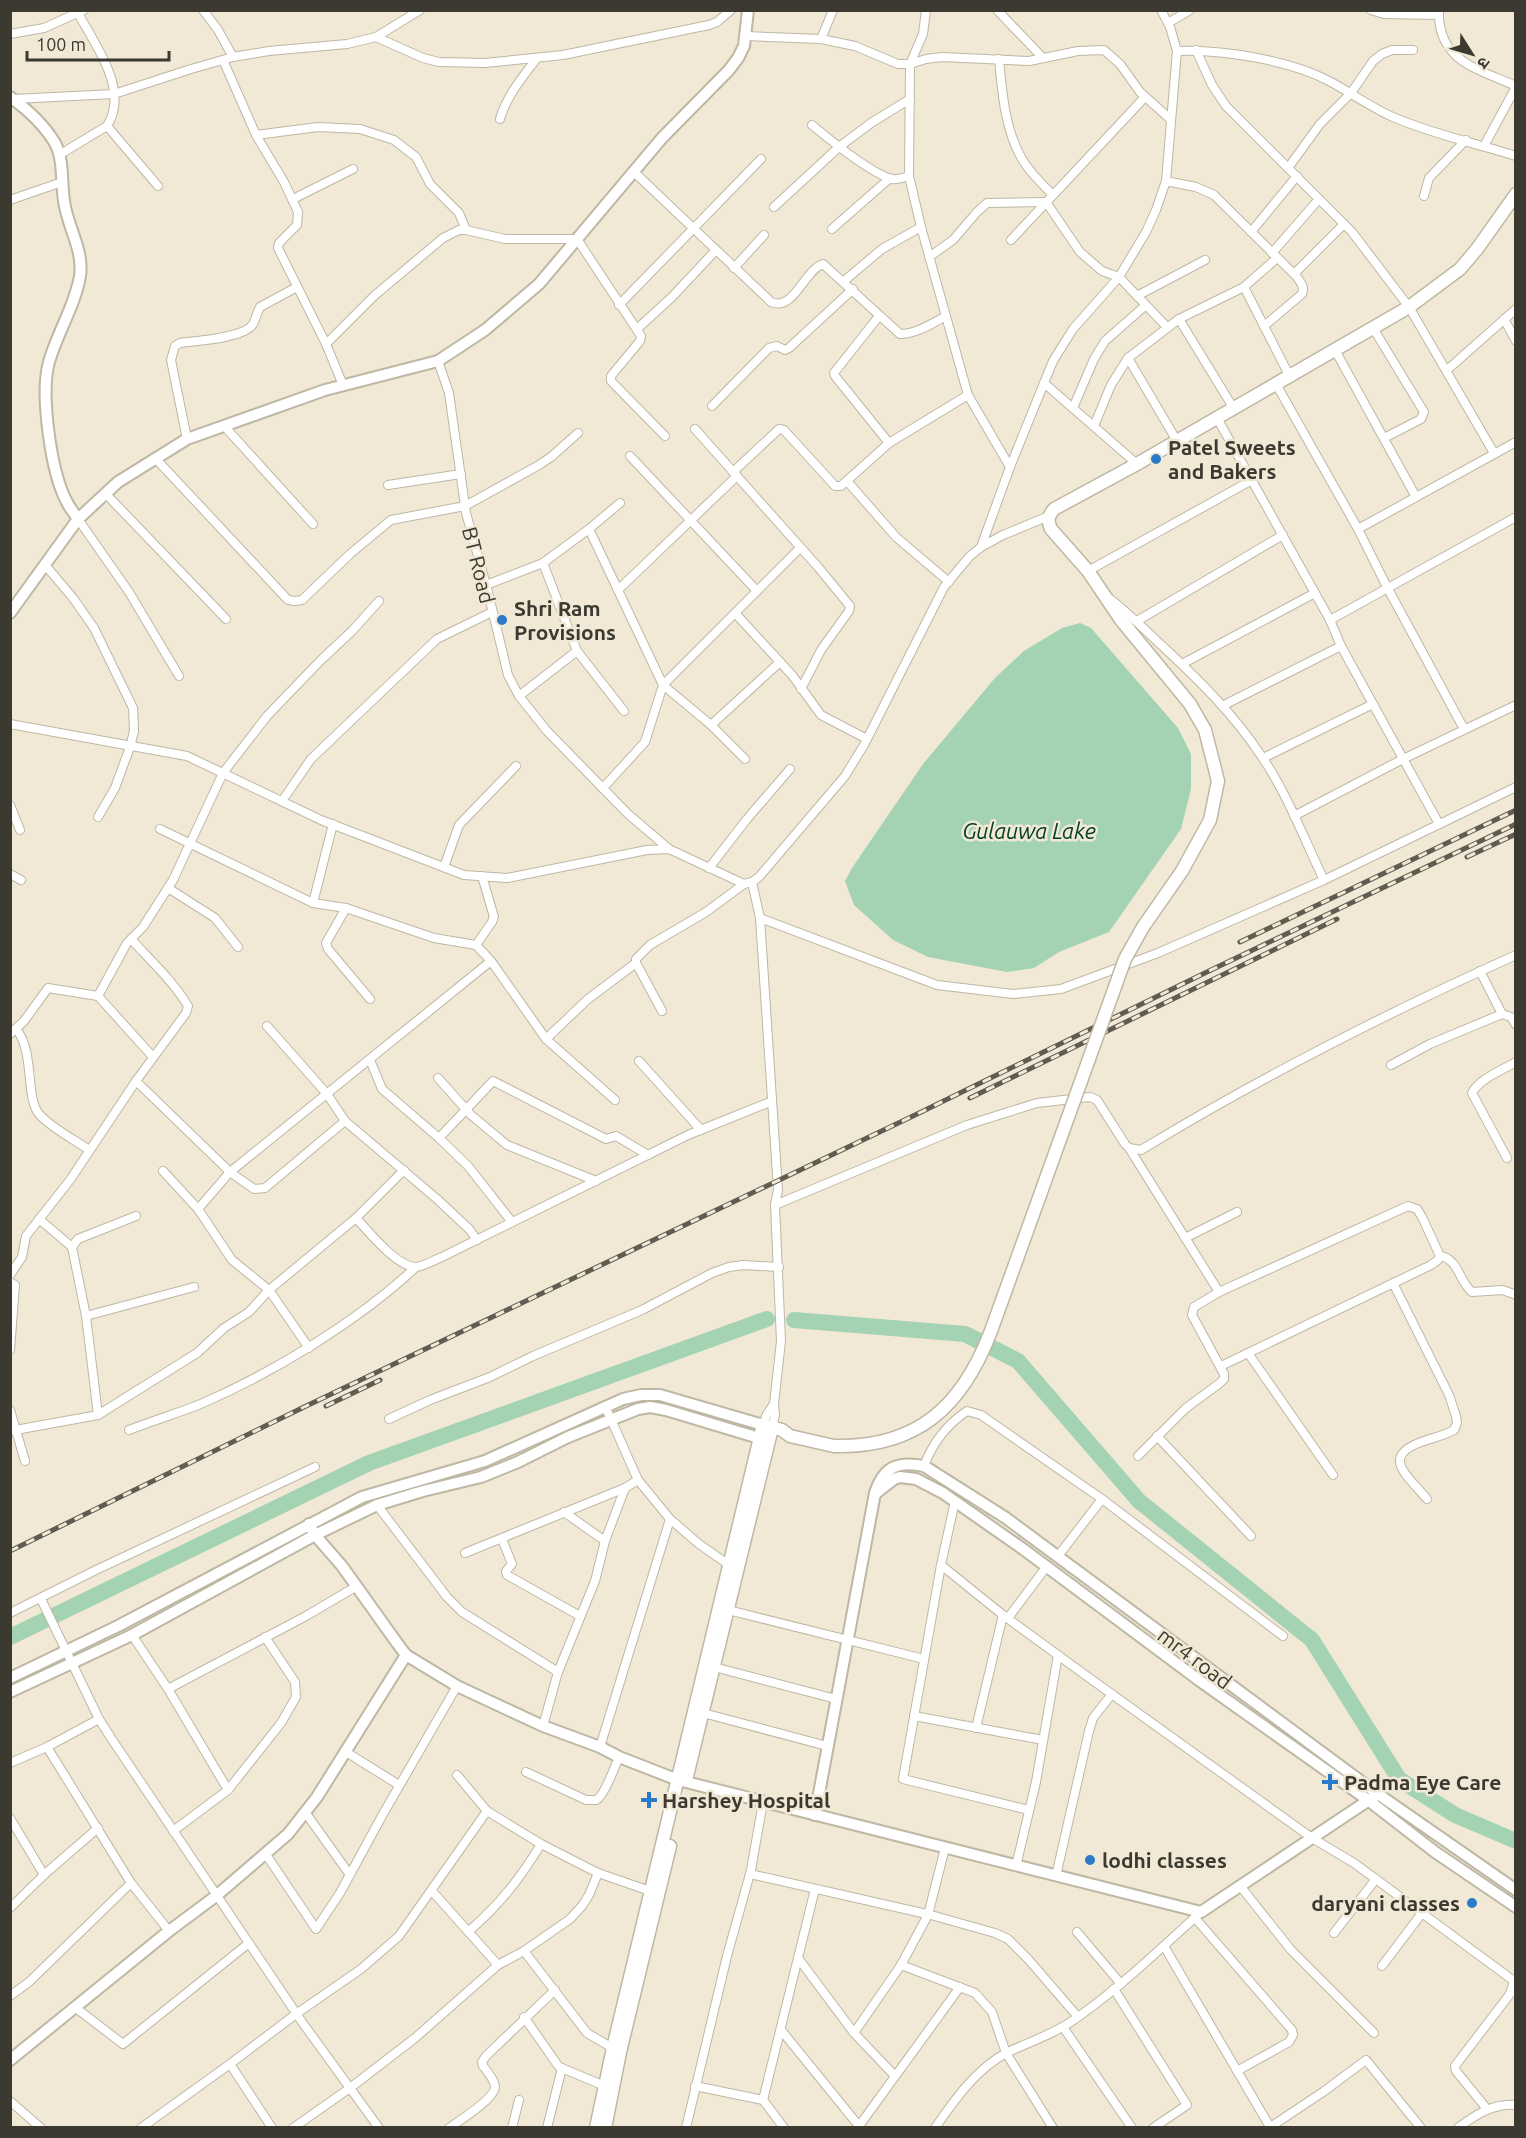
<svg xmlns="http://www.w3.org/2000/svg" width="1526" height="2138" font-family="Ubuntu,'Noto Sans Devanagari',sans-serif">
<rect width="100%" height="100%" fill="#f1e9d5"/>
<!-- water -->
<polygon fill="#a3d3b3" points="1080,623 1091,628 1178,728 1191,754 1191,789 1181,829 1109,932 1059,952 1034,968 1007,972 928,957 893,940 854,905 845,881 852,868 923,764 995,678 1024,651 1062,628"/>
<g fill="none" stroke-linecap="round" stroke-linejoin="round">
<!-- river -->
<g stroke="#a3d3b3" stroke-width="16">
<polyline points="794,1320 965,1334 1018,1361 1139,1501 1312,1640 1399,1779 1455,1815 1516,1841"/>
<polyline points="10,1637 369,1463 767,1319"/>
</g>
<defs>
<g id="street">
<polyline points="203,10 218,30 233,57"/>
<polyline points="926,10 923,34 910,64 909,176 921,227 968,395 1010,467"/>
<polyline points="997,10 1043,58"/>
<polyline points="1371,10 1384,14 1439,15"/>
<path d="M 1439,10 C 1437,61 1478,69 1516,86"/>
<polyline points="1168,23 1190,10"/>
<polyline points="10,34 44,28 84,10"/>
<polyline points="746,36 821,39 855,46 898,64 910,64 926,59 942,57 1029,61 1078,51 1104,50 1120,64 1140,92 1170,119"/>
<polyline points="376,37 420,10"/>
<polyline points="821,39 833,10"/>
<polyline points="1196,50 1212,85 1226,106 1352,232 1409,307 1494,453"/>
<path d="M 1177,51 C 1220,49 1290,60 1329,81 C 1350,92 1370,107 1393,117 C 1432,134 1475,143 1516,156"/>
<path d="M 999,59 C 1002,92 1005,130 1022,159 C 1030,173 1042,184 1053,195"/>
<polyline points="223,60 256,135 284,182 298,212 297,225 279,243 278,248 326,344 343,385"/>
<polyline points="14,99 114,94 191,69 233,57 269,51 347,44 376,37 423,58 439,62 485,63 563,55 709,25 717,22 731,10"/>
<path d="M 500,119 C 507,95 522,78 537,58"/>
<path d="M 812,125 C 830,140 870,172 891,179 C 897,180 903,178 909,176"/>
<polyline points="107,126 158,186"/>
<polyline points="256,135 318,127 360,129 394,140 416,157 430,184 459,213 466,230"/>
<polyline points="1484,146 1516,87"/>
<path d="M 59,155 L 107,126 C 130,90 95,45 78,13"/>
<polyline points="1288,168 1320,124 1351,93 1373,61 1382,54 1392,50 1413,50"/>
<path d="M 633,171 L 771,302 C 794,312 804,270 823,264 L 900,334 C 916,334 931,324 946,316"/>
<path d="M 1166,181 L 1196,187 L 1214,195 L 1297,277 C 1301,283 1305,287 1302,294 L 1264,326"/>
<polyline points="1424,196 1429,178 1466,140"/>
<polyline points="293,199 353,169"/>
<polyline points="10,200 62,182"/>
<polyline points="774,207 839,147 871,123 910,99"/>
<polyline points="832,229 890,178"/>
<polyline points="1251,232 1297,176"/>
<polyline points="1011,240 1145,97"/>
<polyline points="1272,253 1319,199"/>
<polyline points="929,257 953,240 977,212 987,203 1046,202 1080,252 1102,271 1119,277 1167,327"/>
<polyline points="734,268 764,235"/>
<polyline points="1294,274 1344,224"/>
<polyline points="844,281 882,249 921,227"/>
<polyline points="1244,287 1290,377"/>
<polyline points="1137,296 1205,260"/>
<polyline points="619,305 761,159"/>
<polyline points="879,316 834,373 835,376 889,443"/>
<polyline points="1179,319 1234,409"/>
<polyline points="1504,319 1516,341"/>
<polyline points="1373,328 1424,412 1421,419 1384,438"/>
<polyline points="637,329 672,297 715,251"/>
<polyline points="326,344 374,296 443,238 459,230 466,230 505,239 577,239 641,336 640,341 611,376 611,381 665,436"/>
<polyline points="1335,350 1416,497"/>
<polyline points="1128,358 1177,441"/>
<polyline points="438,361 449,393 466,513 488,592 508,675 519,696 547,731 628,814 669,849"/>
<polyline points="1447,370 1516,309"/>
<polyline points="1044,383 1137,464"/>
<polyline points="1276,384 1358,529 1387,587 1464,729"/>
<polyline points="712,406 769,348 777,346 785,350 789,348 853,289"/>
<polyline points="1073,408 1094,359 1105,341 1146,305"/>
<polyline points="1217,418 1330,620 1341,646 1439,824"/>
<polyline points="1094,426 1111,385 1128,358 1179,319 1244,287 1277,258"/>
<polyline points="225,427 313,524"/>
<polyline points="695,429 818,567 850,606 849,611 821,650 801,689"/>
<path d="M 187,439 L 171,360 L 175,346 L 180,343 C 196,341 245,338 253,324 C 256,319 257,312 260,307 L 297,287"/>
<polyline points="630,456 757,591"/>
<polyline points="156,459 288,600 295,601 302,600 350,554 391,520 465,506 539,465 551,457 578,433"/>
<polyline points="733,472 779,429 784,430 835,486 841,486 889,443 968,395"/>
<polyline points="847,481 896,537 949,582"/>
<polyline points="388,485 461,474"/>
<polyline points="105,493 226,619"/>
<polyline points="78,519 129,592 179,676"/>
<polyline points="589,529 620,503"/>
<polyline points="1358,529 1516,442"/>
<polyline points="981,547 1010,467 1053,361 1073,329 1119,277 1146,232 1156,210 1166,181 1177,51 1170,27 1161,10"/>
<polyline points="543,563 577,651 624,711"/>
<polyline points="46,566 73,598 94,628 133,708 134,731 130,747 115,788 98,817"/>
<polyline points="1088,571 1252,480"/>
<polyline points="486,585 543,563 589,529 663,685 711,725 745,759"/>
<polyline points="618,590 737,476"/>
<path d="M 1110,599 C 1127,612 1142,627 1158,642 C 1196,677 1234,714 1262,757 C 1288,795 1304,839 1324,880"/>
<polyline points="735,613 792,675 821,715 867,739"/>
<polyline points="1330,620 1516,517"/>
<polyline points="1137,621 1283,535"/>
<polyline points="1182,664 1315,593"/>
<polyline points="519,696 577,651"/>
<polyline points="1222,706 1341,646"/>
<polyline points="10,724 187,756 321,820 464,875 507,878 647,850 669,849 744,884 752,882 759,877 845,776 864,745 944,587 969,557 981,547 1003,535 1049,516"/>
<polyline points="711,725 780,662"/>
<polyline points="1263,758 1373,704"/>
<polyline points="603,788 645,742 663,685 800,548"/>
<polyline points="282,801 311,759 437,639 492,612"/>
<polyline points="10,805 20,830"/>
<polyline points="1294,816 1403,759 1516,705"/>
<polyline points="160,829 313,903 346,908 434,938 476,945 491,961 546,1039 615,1100"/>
<polyline points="444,867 459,825 516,766"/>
<polyline points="709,868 747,819 790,769"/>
<polyline points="10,874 21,880"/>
<polyline points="752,882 760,918 778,1190 775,1205 781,1341 774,1404 775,1415 772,1428"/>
<polyline points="168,888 215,918 238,947"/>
<polyline points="313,903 333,824"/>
<polyline points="346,908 326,943 328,949 370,999"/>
<polyline points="760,918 937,985 1013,994 1061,989 1158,953 1324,880 1516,787"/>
<polyline points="476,945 492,922 494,917 482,876"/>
<polyline points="1480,971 1502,1014"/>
<polyline points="98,996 153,1057"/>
<polyline points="662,1011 636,963 636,959 650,945 706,912 744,884"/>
<polyline points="267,1026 327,1094 345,1121 437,1199 469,1229 477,1240"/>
<path d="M 16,1029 C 35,1051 25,1097 39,1114 C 50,1127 75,1140 89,1150"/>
<polyline points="10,1034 24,1021 48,988 98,996 127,943 143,927 173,880 223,773 267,716 321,660 352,631 379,601"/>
<polyline points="546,1039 588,999 636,963"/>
<polyline points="370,1060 382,1089 439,1138 468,1166 512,1222"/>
<polyline points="639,1061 701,1130"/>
<polyline points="1391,1065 1430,1044 1502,1014 1511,1017 1516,1025"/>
<polyline points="438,1078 471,1115 507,1145 596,1181"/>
<polyline points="136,1081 230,1172 254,1189 265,1188 345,1121"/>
<polyline points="439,1138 493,1081 606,1139 616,1136 648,1155"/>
<polyline points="1129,1148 1219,1292 1194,1307 1192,1315 1224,1374 1224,1379 1220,1383 1186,1408 1138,1456"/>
<path d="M 1507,1158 L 1472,1093 C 1479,1079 1502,1070 1516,1062"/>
<polyline points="163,1171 198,1209 232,1260 269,1290 309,1348"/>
<path d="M 775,1205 L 967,1125 L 1037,1103 L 1090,1097 L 1097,1100 L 1125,1144 L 1129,1148 L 1141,1150 C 1261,1077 1387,1013 1516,955"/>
<polyline points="198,1209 230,1172 491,961"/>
<path d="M 356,1218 C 368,1231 396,1266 415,1267 C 423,1267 434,1260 442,1257 L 688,1135 L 770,1102"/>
<polyline points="39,1219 72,1247"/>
<polyline points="1185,1238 1237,1212"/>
<path d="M 1440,1256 C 1459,1259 1459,1282 1472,1292 L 1503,1290 L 1516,1295"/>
<path d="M 10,1275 L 22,1257 L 26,1236 L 70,1180 L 136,1081 L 186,1013 L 188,1006 C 173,981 150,960 131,939"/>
<polyline points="10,1282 15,1285 10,1350"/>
<path d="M 1393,1283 L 1449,1395 L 1456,1416 L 1457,1423 L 1454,1430 C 1445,1435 1436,1437 1427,1440 C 1379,1455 1405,1473 1427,1499"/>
<polyline points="1219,1292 1408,1206 1417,1209 1422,1217 1440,1256 1438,1260 1431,1265 1221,1366"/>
<polyline points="86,1316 194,1287"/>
<polyline points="1248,1353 1333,1475"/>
<polyline points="605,1406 638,1480 670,1519 699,1544 729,1565"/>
<polyline points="10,1410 25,1461"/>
<polyline points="98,1415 86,1316 72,1247 78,1239 136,1216"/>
<polyline points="389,1419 430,1400 490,1377 533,1356 642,1310 712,1273 729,1267 743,1265 779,1267"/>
<polyline points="763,1425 767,1414 774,1404"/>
<path d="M 129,1430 C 154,1420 179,1413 203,1403 C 276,1371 358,1321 416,1267"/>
<polyline points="10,1431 98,1415 197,1353 224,1328 249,1312 269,1290 356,1218 404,1170"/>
<polyline points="1157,1436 1251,1536"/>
<path d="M 924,1466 C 933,1442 946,1425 967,1411 L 981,1415 L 1102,1499 L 1283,1636"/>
<polyline points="955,1501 941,1565 903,1779 1029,1810"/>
<polyline points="377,1505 447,1597 462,1612 558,1672"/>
<polyline points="564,1512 605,1541"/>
<polyline points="502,1539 512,1564 506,1571 507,1575 580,1616"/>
<polyline points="465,1553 625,1488 638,1480"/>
<polyline points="1058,1556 1102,1499"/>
<polyline points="941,1565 1003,1615 1088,1677 1312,1838 1354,1863 1514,1981 1510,1994 1455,2066 1456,2071 1487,2109"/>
<polyline points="41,1599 99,1719 111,1738 302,2022 379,2128"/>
<polyline points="728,1610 924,1659"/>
<polyline points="10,1613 96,1570 315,1467"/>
<polyline points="1008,1618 1047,1566"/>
<polyline points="132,1635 168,1689 228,1790"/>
<polyline points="714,1667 836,1699"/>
<polyline points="168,1689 306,1616 357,1586"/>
<polyline points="703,1713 827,1746"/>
<polyline points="914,1716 1043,1740"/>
<polyline points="543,1726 558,1672 595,1581 605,1541 625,1488"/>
<polyline points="976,1728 1003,1615"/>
<polyline points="47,1747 131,1883 169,1931"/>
<polyline points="600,1747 670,1519"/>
<polyline points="346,1752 399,1785"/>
<polyline points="10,1763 47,1747 99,1719"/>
<path d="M 526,1772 L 586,1800 C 588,1800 593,1800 596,1800 C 604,1797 615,1766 619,1757"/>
<polyline points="457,1775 487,1811 541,1844 598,1873 650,1891"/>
<polyline points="305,1812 350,1875"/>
<polyline points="10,1818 44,1875"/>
<polyline points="173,1831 228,1790 281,1723 296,1697 295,1682 265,1637"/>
<polyline points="265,1853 316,1929 340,1893 383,1814 457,1686"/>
<polyline points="1016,1866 1036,1782 1058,1655"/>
<polyline points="750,1874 931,1915 995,1933 1008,1939 1028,1959 1078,2017"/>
<polyline points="1056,1876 1089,1731 1093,1718 1112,1694"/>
<polyline points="1241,1887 1291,1950 1374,2033"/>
<polyline points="432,1891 498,1965"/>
<polyline points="10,1908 46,1873 98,1828"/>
<polyline points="1195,1918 1292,2030 1293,2035 1289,2042 1237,2071"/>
<path d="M 469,1931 C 499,1905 520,1879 541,1844"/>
<polyline points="1077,1932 1121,1984"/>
<polyline points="1334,1933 1376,1879"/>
<polyline points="1164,1946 1270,2127"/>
<polyline points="524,1951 587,2033 616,2050"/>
<polyline points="798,1958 854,2033 895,2076"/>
<polyline points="901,1965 975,1993 992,2012 1006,2053 1053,2128"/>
<polyline points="1382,1966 1422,1913"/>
<polyline points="1114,1989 1187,2105 1153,2128"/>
<polyline points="10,1996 29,1982 131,1883"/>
<polyline points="76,2008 123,2044 249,1943"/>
<polyline points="524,2017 559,2067 605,2086"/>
<polyline points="1063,2027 1132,2128"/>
<polyline points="781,2030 859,2126 960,1987"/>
<polyline points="854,2033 901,1965 928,1915 945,1848"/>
<polyline points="230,2064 272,2128"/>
<polyline points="695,2086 763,2100 815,1889"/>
<polyline points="763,2100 784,2128"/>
<polyline points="10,2101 41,2128"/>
<polyline points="141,2128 230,2064 296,2014 361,1969 399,1936 487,1811"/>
<polyline points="293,2128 350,2088 415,2038 498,1965 524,1951 570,1919 582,1906 589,1895 598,1873"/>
<path d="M 449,2128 C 459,2121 496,2098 495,2086 C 494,2079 487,2071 483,2066 L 482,2062 L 486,2056 L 555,1990"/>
<polyline points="512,2128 519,2100"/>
<polyline points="547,2128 562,2068"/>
<polyline points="686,2128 727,1956 751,1870 763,1802"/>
<path d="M 935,2128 C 955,2099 977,2068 1008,2052 C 1032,2041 1056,2033 1078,2017 C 1122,1986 1161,1948 1201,1912"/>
<polyline points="1269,2128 1323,2092 1366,2060 1421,2128"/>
<path d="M 1458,2128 C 1475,2115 1493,2103 1516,2105"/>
</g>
<g id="secondary">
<path d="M 10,97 C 27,109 44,125 55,143 C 64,160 61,182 64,201 C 67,226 84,250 80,276 C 75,306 57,333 49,362 C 40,394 51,475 68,504 C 71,510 75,514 78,519"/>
<polyline points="10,613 78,519 118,482 187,439 325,390 438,361 485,330 539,284 662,138 729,70 738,58 744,46 748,10"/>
<polyline points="876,1493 894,1479 900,1477 916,1479 943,1493 1023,1549 1200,1681 1368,1800 1435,1852 1516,1907"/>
<polyline points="309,1524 315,1535 342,1566 397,1643 406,1655 457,1686 543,1726 600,1747 619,1757 678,1780 1201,1912 1378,1794"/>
<polyline points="10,1678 118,1626 362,1497 485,1461 623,1399 641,1395 660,1395 763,1425"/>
<polyline points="10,1692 132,1635 315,1535 377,1505 423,1491 481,1477 518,1462 568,1437 638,1409 650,1407 666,1410 759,1438"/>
<path d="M 815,1815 L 875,1493 C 884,1466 898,1461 924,1466 L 1006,1518 L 1378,1794 L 1516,1890"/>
<polyline points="10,2060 169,1931 216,1896 288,1834 317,1797 406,1655"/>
</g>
<g id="primary">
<path d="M 1182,871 L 1210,820 L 1218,781 L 1205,730 L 1190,704 L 1121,620 L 1088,571 L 1051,529 C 1047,520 1048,517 1054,509 L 1137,464 L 1409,307 L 1460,269 L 1477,249 L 1516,194"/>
<polyline points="687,1776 772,1428"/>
<polyline points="596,2128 613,2048 763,1425 782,1430 790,1436 834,1446"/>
<polyline points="605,2128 620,2052 670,1846"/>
</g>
</defs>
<!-- street casing -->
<use href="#street" stroke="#beb7a4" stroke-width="10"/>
<!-- secondary casing -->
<use href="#secondary" stroke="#beb7a4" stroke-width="14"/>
<!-- primary casing -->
<use href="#primary" stroke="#beb7a4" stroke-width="15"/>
<!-- street -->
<use href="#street" stroke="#fff" stroke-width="8"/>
<!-- secondary -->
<use href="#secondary" stroke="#fff" stroke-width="10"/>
<!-- primary -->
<use href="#primary" stroke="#fff" stroke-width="12"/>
<defs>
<g id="rail">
<polyline points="1467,857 1516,834"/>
<polyline points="1240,942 1516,810"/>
<polyline points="970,1098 1337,919"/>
<polyline points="326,1406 380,1380"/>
<polyline points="10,1551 302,1408 913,1116 1209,971 1516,824"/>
</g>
</defs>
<!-- rail casing -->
<use href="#rail" stroke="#605c52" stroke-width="5"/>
<!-- rail -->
<use href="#rail" stroke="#f1e9d5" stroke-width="3" stroke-dasharray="9" stroke-linecap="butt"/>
<defs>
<path id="primary-bridge" d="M 834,1446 C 917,1448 962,1407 991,1331 L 1125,959 L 1143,927 L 1182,871"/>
</defs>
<!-- primary-bridge casing -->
<use href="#primary-bridge" stroke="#beb7a4" stroke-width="15" stroke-linecap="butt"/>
<!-- primary-bridge -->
<use href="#primary-bridge" stroke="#fff" stroke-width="12"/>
</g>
<!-- markers -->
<g fill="#2a7ac9" stroke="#f1e9d5" stroke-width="2">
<circle cx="1156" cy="459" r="6"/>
<circle cx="502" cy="620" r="6"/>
<path d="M1327 1773h6v6h6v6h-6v6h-6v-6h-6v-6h6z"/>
<path d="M646 1791h6v6h6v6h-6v6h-6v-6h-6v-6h6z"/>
<circle cx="1090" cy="1860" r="6"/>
<circle cx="1472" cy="1903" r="6"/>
</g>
<g text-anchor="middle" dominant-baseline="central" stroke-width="5" stroke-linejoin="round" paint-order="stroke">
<!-- poi labels -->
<g font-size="21" font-weight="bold" fill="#3c3931" stroke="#f1e9d5" text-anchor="start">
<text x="1168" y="447">Patel Sweets<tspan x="1168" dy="24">and Bakers</tspan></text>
<text x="514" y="608">Shri Ram<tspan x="514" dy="24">Provisions</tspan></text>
<text x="1344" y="1782">Padma Eye Care</text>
<text x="662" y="1800">Harshey Hospital</text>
<text x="1102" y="1860">lodhi classes</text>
<text x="1460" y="1903" text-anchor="end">daryani classes</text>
</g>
<!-- street labels -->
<g font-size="21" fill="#3c3931" stroke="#f1e9d5">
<text transform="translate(479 565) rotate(76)">BT Road</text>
<text transform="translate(1195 1658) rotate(37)">mr4 road</text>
</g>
<!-- water labels -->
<g font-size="22" font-style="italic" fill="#044022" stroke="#f1e9d5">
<text x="1029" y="830">Gulauwa Lake</text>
</g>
</g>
<!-- border -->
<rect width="1526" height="2138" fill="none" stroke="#3c3931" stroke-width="24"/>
<!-- north arrow -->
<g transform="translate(1472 54) rotate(127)" stroke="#f1e9d5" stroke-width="4.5" paint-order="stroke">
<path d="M0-4.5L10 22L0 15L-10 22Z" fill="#3c3931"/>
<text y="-9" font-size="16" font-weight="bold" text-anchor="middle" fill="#3c3931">उ</text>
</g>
<!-- scale -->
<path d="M27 51v9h142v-9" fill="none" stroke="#3c3931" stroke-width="3"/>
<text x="36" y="51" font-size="18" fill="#3c3931" stroke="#f1e9d5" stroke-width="4.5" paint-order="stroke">100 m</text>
</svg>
